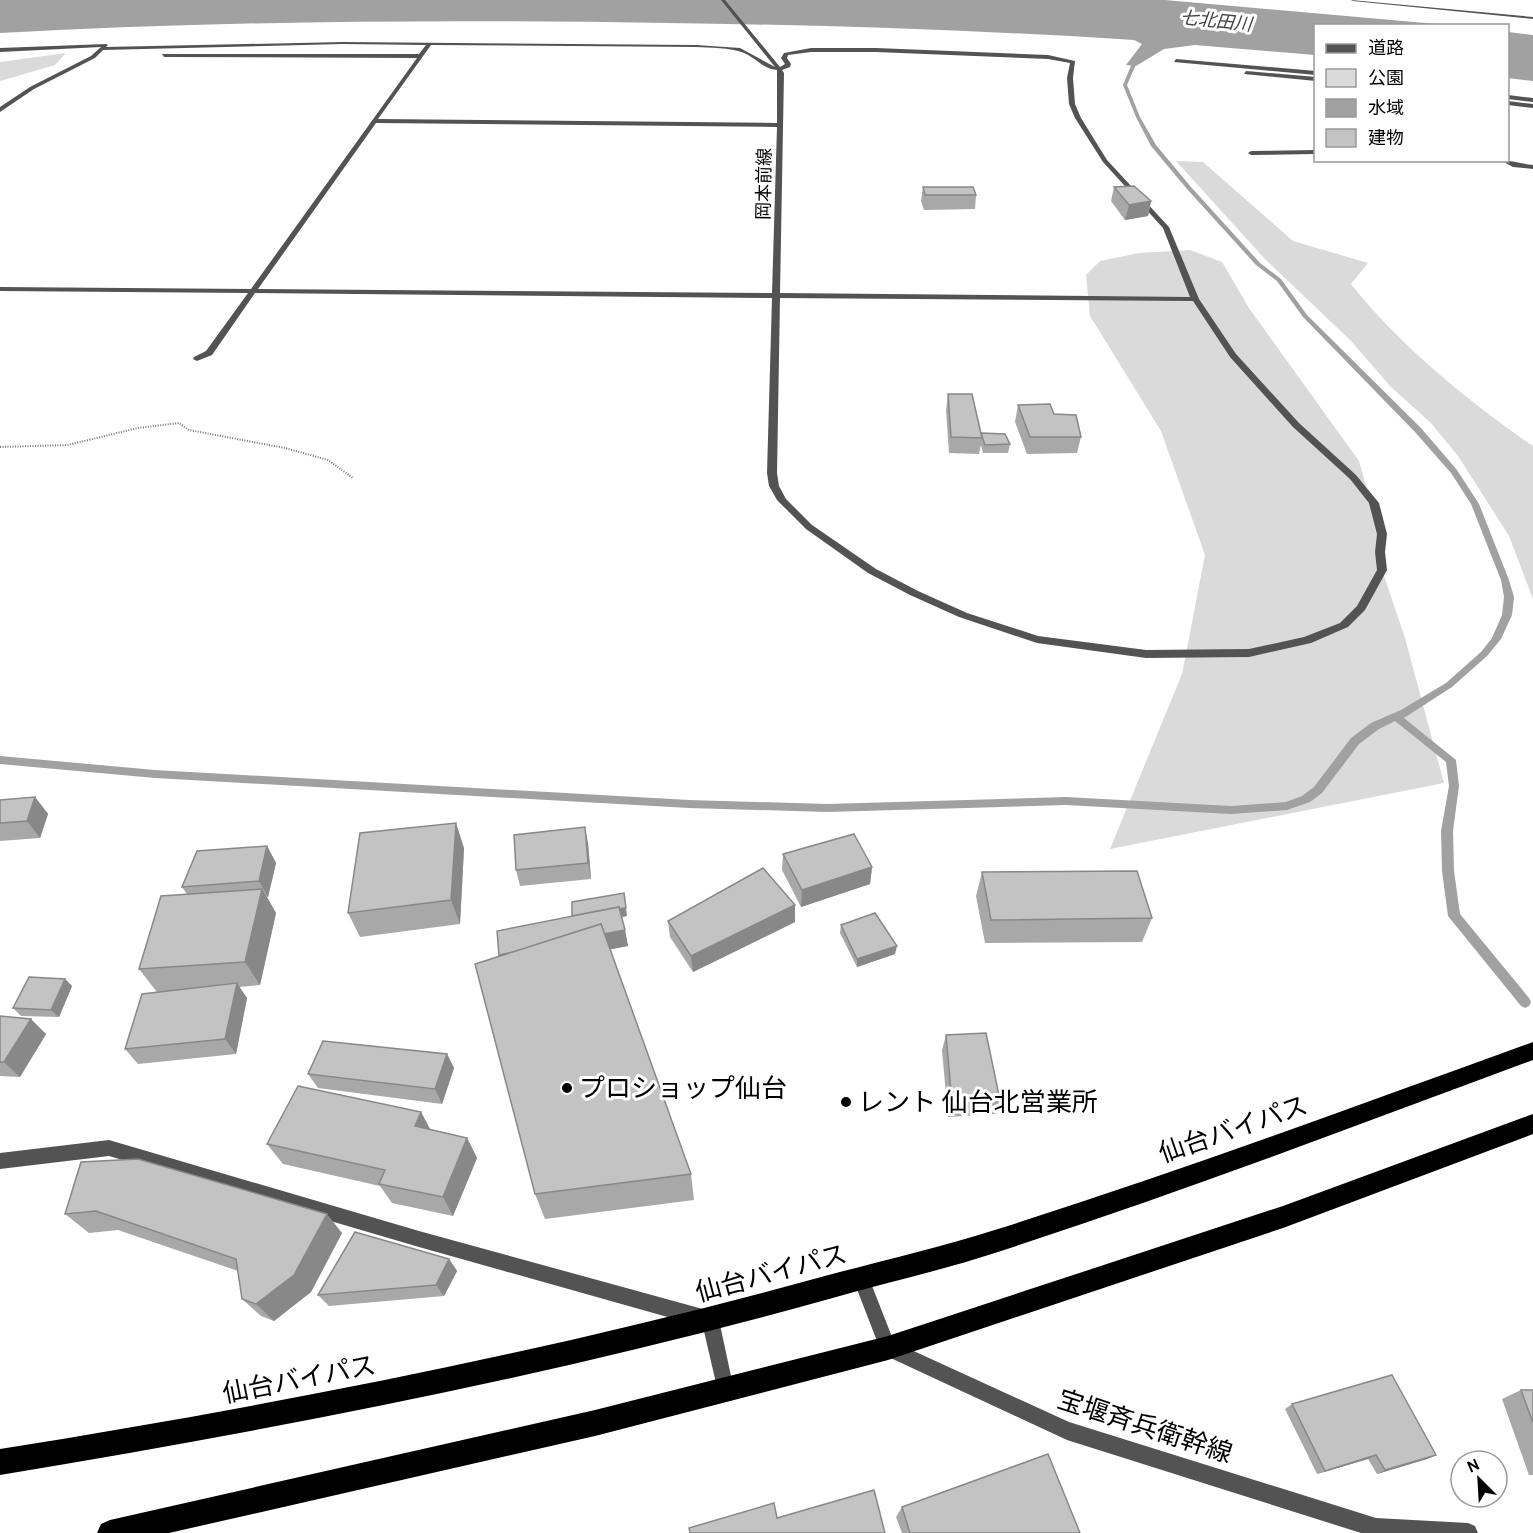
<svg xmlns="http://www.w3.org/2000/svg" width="1533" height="1533" font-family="Cabin,'Noto Sans JP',sans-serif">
<rect width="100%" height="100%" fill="#fff"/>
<!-- green -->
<g fill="#dadada">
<polygon points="66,53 55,65 0,81 0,62"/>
<path d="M 1176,161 L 1203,162 L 1293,241 L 1368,263 L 1351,284 C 1398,344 1470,403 1533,446 L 1533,599 L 1509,536 L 1458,456 L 1431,423 L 1391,387 L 1351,341 L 1264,258 Z"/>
<polygon points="1190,250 1222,262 1249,308 1359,461 1383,544 1382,570 1405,638 1444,783 1110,849 1182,674 1205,555 1161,431 1090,316 1086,275 1100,261 1139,253"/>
</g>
<!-- water -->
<g fill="#a1a1a1">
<path d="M 0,0 L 1165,0 L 1448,25 L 1316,26 L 1315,55 L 1195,45 L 1164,49 L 1136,66 L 1126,65 L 1142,44 L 1134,40 C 978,30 823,25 667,23 C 444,19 222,21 0,33 Z"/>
<polygon points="1508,32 1533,35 1533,81 1508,78"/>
</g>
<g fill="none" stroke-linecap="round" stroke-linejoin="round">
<!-- stream -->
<polygon fill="#a1a1a1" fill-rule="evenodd" points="1140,56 1142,57 1137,62 1127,85 1140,117 1156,145 1191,187 1260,263 1281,279 1307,315 1421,428 1457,470 1479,504 1509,580 1514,597 1512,615 1501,639 1487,656 1452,687 1404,718 1456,760 1459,786 1453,831 1454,871 1460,914 1529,998 1531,1002 1529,1006 1525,1008 1521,1006 1448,916 1442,871 1441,831 1449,786 1446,762 1395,721 1379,729 1359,744 1322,793 1310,802 1287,810 1231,814 1066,805 827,812 689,808 155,778 0,764 0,756 155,770 689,800 827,804 1066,797 1231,806 1286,802 1302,796 1314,787 1351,738 1371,723 1401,710 1446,683 1481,652 1492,638 1502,615 1504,597 1501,580 1471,504 1451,473 1415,432 1303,317 1277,281 1256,265 1187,189 1151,146 1136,117 1123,85 1133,61"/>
<!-- path -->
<polyline stroke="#757575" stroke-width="2" stroke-dasharray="1 1.5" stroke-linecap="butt" points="0,447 68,445 138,428 179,423 189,430 285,448 328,460 353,478"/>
<!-- service -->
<g fill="#535353" fill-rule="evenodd">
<polygon points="1176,59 1316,71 1316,75 1174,62"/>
<polygon points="1508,95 1533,98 1533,102 1508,99"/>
</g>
<!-- minor -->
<g fill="#535353" fill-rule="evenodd">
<path d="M 721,0 L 725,0 L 780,67 L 785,64 L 781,58 L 784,53 L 811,48 L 876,48 L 1048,55 L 1075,61 L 1073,78 L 1075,104 L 1081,118 L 1107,160 L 1169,227 L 1199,299 L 1236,354 L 1299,423 L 1356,475 L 1379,503 L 1387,534 L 1385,552 L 1387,570 L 1365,610 L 1348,627 L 1311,643 L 1249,657 L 1146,658 L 1037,643 L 959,617 L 910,595 L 868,573 L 806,529 L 777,500 L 769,486 L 767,473 L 772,298 L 255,293 L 212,355 L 197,361 L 193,359 L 194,357 L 206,351 L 248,293 L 0,291 L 0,287 L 251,289 L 417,58 L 164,57 L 162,54 L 419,54 L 426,45 L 343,44 L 103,50 L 95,58 L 34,89 L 0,112 L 0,107 L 30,87 L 91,56 L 101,47 L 0,52 L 0,48 L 106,44 L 108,45 L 106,47 L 343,42 L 696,45 L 740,48 L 775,67 ZM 431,45 L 696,47 C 711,48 729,47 744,53 C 756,58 763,69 777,70 L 777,123 L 378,119 ZM 811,52 L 876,52 L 1048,59 L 1070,63 L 1067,78 L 1069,104 L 1075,118 L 1103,162 L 1163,228 L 1190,297 L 780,293 L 784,73 L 782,70 L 790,67 L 791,64 L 787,58 L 788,55 ZM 376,123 L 777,127 L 772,293 L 258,289 ZM 780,298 L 1193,301 L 1230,357 L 1293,427 L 1350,479 L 1369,503 L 1377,534 L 1375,552 L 1377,570 L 1357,606 L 1340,623 L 1304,637 L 1249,649 L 1146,650 L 1038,636 L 967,613 L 918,591 L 876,569 L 812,525 L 786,499 L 779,486 L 777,473 Z"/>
<polygon points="1351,0 1533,17 1533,19 1353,1"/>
<polygon points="1246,71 1316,77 1316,81 1244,74"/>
<polygon points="1508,101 1533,104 1533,108 1508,105"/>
<polygon points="1316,150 1316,154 1251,155 1248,153 1251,151"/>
<path d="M 1500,160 C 1511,160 1521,164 1533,165 L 1533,169 L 1513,167 Z"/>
<polygon points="109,1140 419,1231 710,1311 716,1314 719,1320 734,1390 731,1396 725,1399 719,1396 703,1327 419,1247 109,1156 0,1169 0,1153"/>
</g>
<!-- tertiary -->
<polygon fill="#535353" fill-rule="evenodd" points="861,1271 867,1273 894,1342 1069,1422 1376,1518 1468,1523 1475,1526 1478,1533 1361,1533 1067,1440 882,1354 853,1279 855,1273"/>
<!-- trunk -->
<g fill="#000" fill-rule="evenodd">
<path d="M 1533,1042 L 1533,1060 C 1356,1126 1178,1193 998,1252 C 943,1270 885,1283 829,1299 C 557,1375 278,1429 0,1475 L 0,1449 C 281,1404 562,1349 836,1273 C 890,1259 945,1246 998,1229 C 1178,1172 1356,1106 1533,1042 Z"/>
<polygon points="1533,1114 1533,1134 1283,1228 888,1360 595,1436 169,1533 97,1533 101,1524 110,1520 595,1410 888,1336 1283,1206"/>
</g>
</g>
<!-- wall -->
<g fill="#a8a8a8">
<polygon points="923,187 976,195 975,209 924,210 921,201"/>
<polygon points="1114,187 1151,201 1148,216 1125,220 1111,201"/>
<polygon points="948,394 981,434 1010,444 1008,453 983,453 981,445 979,454 949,453 946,410"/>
<polygon points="1018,405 1054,414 1081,437 1077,453 1027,454 1015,422"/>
<polygon points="35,797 48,814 40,838 0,841 0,800"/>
<polygon points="588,843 591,879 520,886 516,870"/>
<polygon points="267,846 276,863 268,897 267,897 276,913 260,985 239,987 247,998 236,1054 138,1064 125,1049 166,991 157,992 139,969 187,894 182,887"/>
<polygon points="464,848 460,924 360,937 348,913"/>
<polygon points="783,854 872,867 870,884 801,907 782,870"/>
<polygon points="982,872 1152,918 1142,942 985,943 976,896"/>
<polygon points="795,905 795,922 693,972 670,937 668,921"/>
<polygon points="572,916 627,916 622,917 628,946 610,949 691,1174 694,1200 545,1219 535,1194 500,956"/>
<polygon points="841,925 895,954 857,967 840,933"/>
<polygon points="65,979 72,986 59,1017 21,1016 13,1008"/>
<polygon points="0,1016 46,1034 20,1077 0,1076"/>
<polygon points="946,1035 1000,1100 996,1114 948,1117 942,1050"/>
<polygon points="447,1054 454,1068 442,1104 318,1088 308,1074"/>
<polygon points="421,1112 430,1129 467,1138 477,1158 453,1216 392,1203 380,1186 283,1164 267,1144"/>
<polygon points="81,1162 342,1233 311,1292 274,1321 261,1316 242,1299 238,1271 118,1230 89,1233 65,1214"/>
<polygon points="449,1259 457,1271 444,1296 329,1306 318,1295"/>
<polygon points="1521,1390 1533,1390 1533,1475 1529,1475 1502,1399"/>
<polygon points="1292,1404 1436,1455 1427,1459 1377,1474 1368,1459 1317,1474 1285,1409"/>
<polygon points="902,1507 1080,1533 902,1533 896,1517"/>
</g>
<!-- shaded-wall -->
<g fill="#888">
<polygon points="1151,201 1148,216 1125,220 1129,205"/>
<polygon points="35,797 48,814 40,838 27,821"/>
<polygon points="456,823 464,848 460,924 451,900"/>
<polygon points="585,827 588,843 591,879 588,863"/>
<polygon points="267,846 276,863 268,897 259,881"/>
<polygon points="872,867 870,884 801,907 802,890"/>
<polygon points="262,889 276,913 260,985 245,962"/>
<polygon points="624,893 627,916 574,925"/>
<polygon points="795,905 795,922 693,972 691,956"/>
<polygon points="625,930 628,946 504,970 499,955"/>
<polygon points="897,946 895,954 857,967 857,959"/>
<polygon points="65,979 72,986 59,1017 51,1010"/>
<polygon points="237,983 247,998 236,1054 225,1039"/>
<polygon points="31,1019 46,1034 20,1077 4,1062"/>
<polygon points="447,1054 454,1068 442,1104 435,1089"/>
<polygon points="421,1112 432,1133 415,1126"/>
<polygon points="467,1138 477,1158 453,1216 443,1197"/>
<polygon points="327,1214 342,1233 311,1292 274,1321 256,1304"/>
<polygon points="449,1259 457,1271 444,1296 436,1285"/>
<polygon points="1376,1455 1368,1459 1317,1474 1325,1471"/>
<polygon points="1436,1455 1427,1459 1377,1474 1385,1470"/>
</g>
<!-- building -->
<g fill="#c3c3c3" stroke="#888" stroke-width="1.5">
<polygon points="1134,186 1151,201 1129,205 1114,187"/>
<polygon points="923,187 973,187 976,195 925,195"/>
<polygon points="948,394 972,394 982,438 951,437"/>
<polygon points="1050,404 1054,414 1076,415 1081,437 1030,437 1018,405"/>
<polygon points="981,433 1005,434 1010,444 985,445"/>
<polygon points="35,797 27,821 0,823 0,800"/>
<polygon points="456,823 451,900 348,913 360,833"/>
<polygon points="585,827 588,863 516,870 514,835"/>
<polygon points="854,834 872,867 802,890 783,854"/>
<polygon points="267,846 259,881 182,887 197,851"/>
<polygon points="763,868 795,905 691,956 668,921"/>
<polygon points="1137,871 1152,918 991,920 982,872"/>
<polygon points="262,889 245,962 139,969 161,896"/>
<polygon points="624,893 626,908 619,909 619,907 572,916 572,902"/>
<polygon points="619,907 625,930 604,934 601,924 514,952 499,955 497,931"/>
<polygon points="875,913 897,946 857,959 841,925"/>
<polygon points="601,924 691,1174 535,1194 475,964"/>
<polygon points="29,977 65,979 51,1010 13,1008"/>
<polygon points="237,983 225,1039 125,1049 142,994"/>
<polygon points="0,1016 31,1019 4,1062 0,1062"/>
<polygon points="986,1033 1000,1100 952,1103 946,1035"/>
<polygon points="323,1041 447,1054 435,1089 308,1074"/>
<polygon points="298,1086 421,1112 415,1126 467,1138 443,1197 379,1184 385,1170 267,1144"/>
<polygon points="138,1159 327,1214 294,1275 256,1304 242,1299 236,1259 96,1211 65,1214 81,1162"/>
<polygon points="355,1232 449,1259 436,1285 318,1295"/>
<polygon points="1392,1375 1436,1455 1385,1470 1376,1455 1325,1471 1292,1404"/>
<polygon points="1521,1390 1533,1390 1533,1423"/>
<polygon points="1048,1454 1080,1533 910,1533 902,1507"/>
<polygon points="874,1490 885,1533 690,1533 689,1528 774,1503 777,1518"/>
</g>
<!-- markers -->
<g fill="#000" stroke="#fff" stroke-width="2">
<circle cx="567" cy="1088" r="6"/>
<circle cx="846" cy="1102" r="6"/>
</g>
<g text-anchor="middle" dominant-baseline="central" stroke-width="6" stroke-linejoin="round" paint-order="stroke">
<!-- far-water labels -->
<g font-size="18" font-style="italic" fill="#424242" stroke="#fff">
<text transform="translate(1216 21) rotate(6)">七北田川</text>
</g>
<!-- far-street labels -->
<g font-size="18" fill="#000" stroke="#fff">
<text transform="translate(764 184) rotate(-89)">岡本前線</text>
</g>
<!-- near-poi labels -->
<g font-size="26" fill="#000" stroke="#fff" text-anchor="start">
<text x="579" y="1088">プロショップ仙台</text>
<text x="858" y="1102">レント 仙台北営業所</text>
</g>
<!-- near-street labels -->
<g font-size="26" fill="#000" stroke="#fff">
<text transform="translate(1233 1129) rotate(-19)">仙台バイパス</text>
<text transform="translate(771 1273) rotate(-15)">仙台バイパス</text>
<text transform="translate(299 1379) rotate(-11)">仙台バイパス</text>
<text transform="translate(1145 1426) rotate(18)">宝堰斉兵衛幹線</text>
</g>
</g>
<!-- legend -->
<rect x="1314" y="24" width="195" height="138" fill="#ffffff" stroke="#999999" stroke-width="1.5"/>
<rect x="1326" y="44" width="30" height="9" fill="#535353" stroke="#999999" stroke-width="1.5"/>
<text x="1368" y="54" font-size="18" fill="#000000">道路</text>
<rect x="1326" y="69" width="30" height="18" fill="#dadada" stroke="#999999" stroke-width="1.5"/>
<text x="1368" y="84" font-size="18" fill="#000000">公園</text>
<rect x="1326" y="99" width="30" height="18" fill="#a1a1a1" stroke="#999999" stroke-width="1.5"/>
<text x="1368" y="114" font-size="18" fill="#000000">水域</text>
<rect x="1326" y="129" width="30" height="18" fill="#c3c3c3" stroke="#999999" stroke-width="1.5"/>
<text x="1368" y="144" font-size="18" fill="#000000">建物</text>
<!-- north arrow -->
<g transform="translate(1479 1479) rotate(336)"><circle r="28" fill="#ffffff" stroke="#999999" stroke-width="1.5"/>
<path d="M0-4.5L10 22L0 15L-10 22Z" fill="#000000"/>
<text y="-9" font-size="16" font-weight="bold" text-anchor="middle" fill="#000000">N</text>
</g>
</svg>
